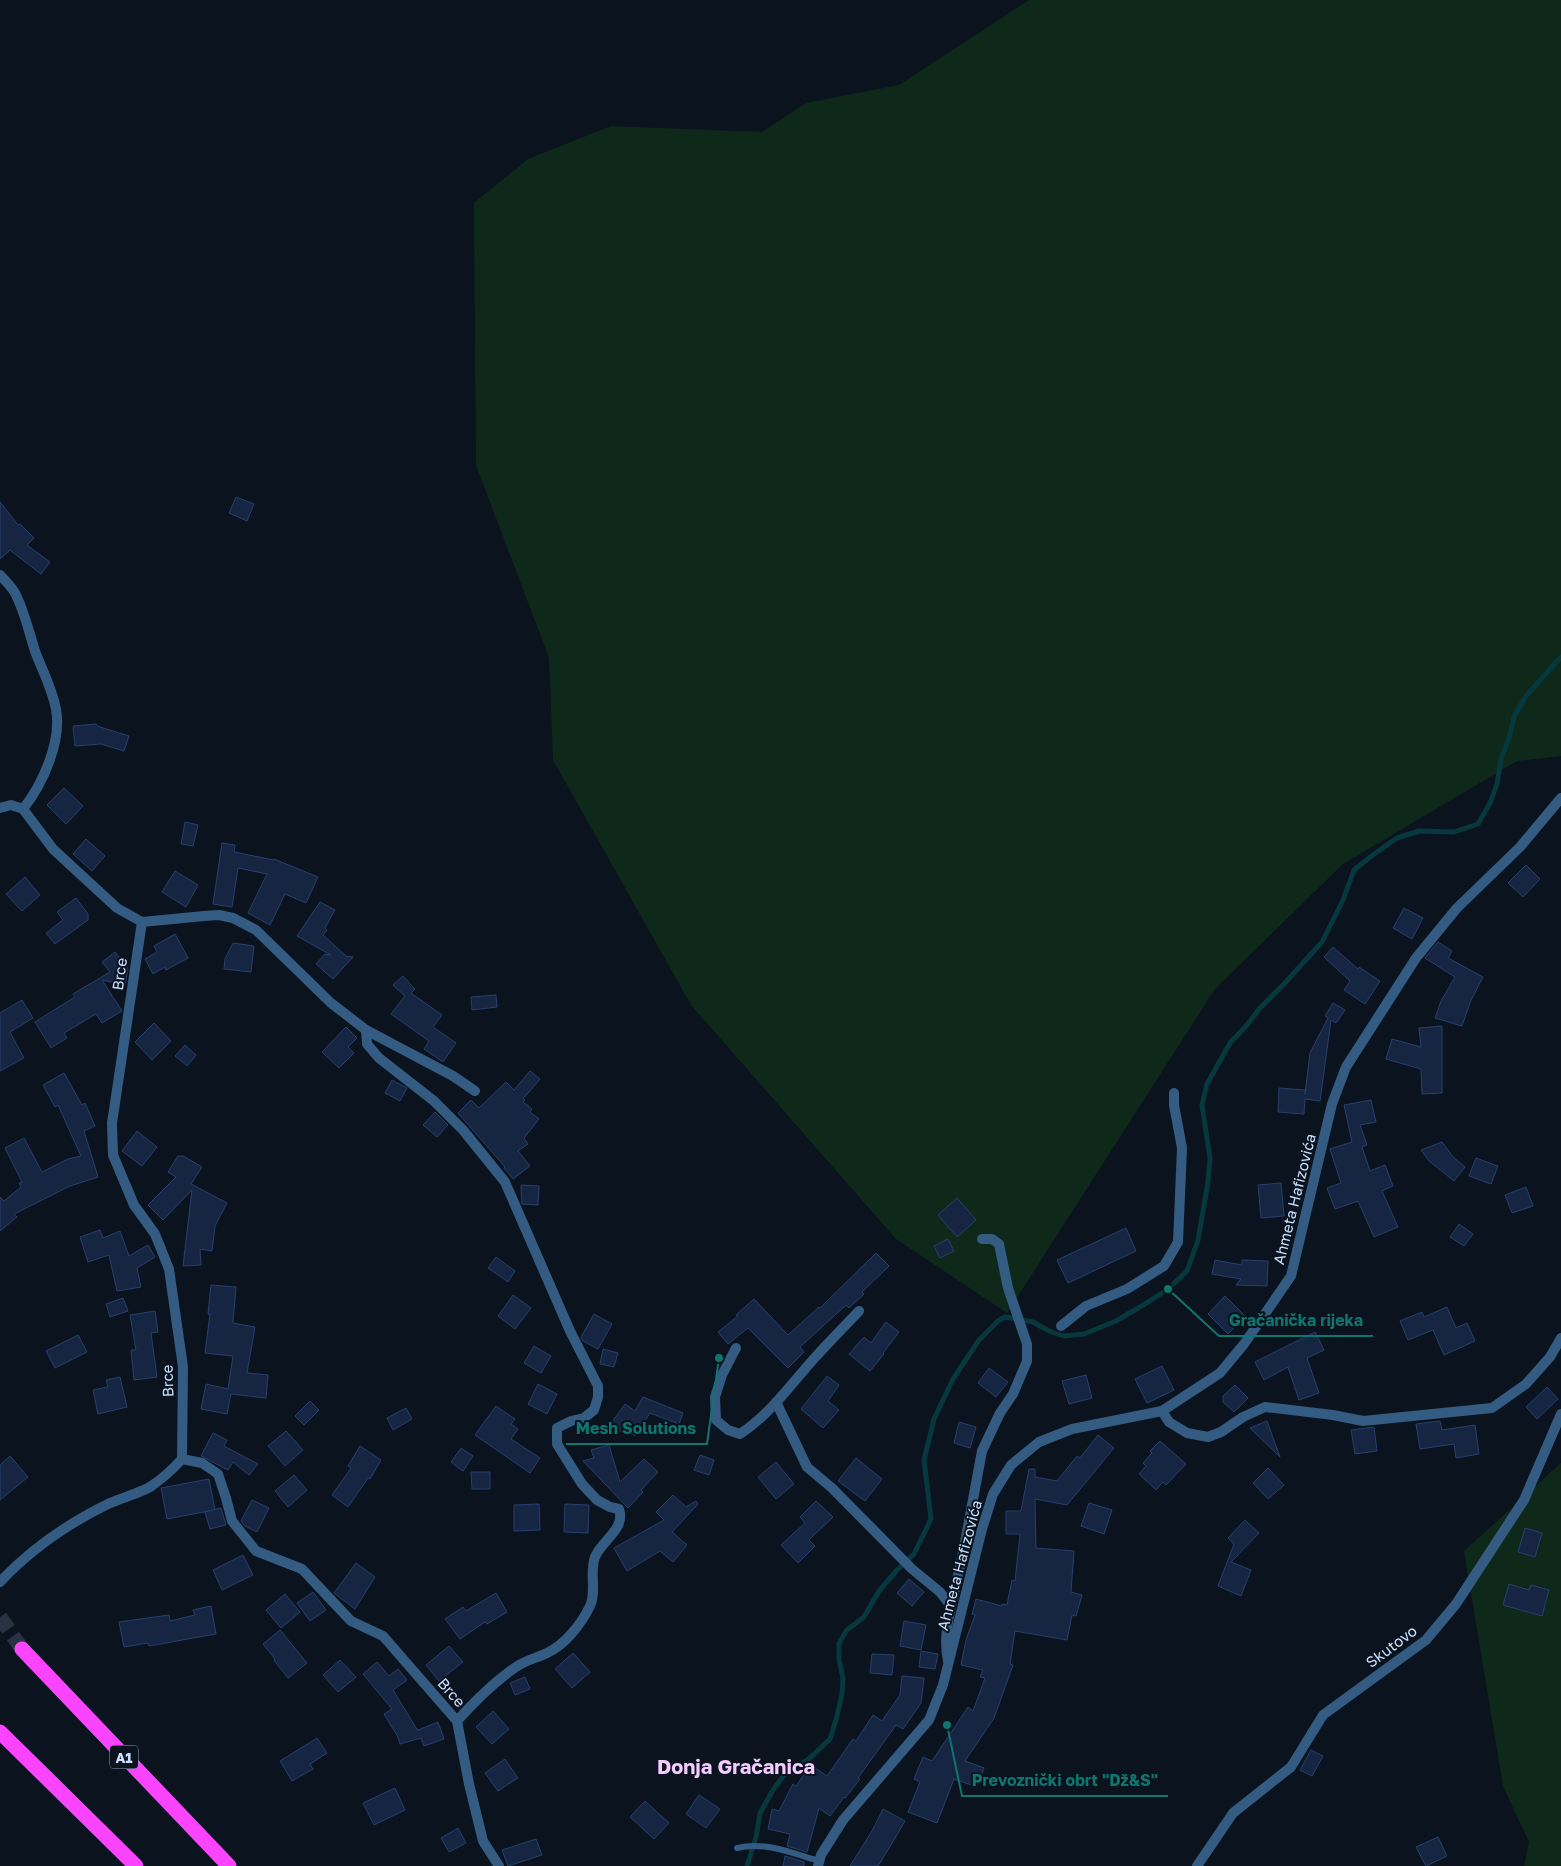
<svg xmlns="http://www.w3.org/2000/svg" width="1561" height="1866" font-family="'Golos Text',sans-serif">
<rect width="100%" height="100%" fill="#0b131f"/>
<!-- green -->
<g fill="#0e2919">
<polygon points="1029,0 1561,0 1561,756 1517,761 1343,864 1215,989 1007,1313 896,1239 691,1005 553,760 549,658 476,465 474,203 528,159 611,126 762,132 806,103 899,85"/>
<polygon points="1561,1463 1561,1866 1524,1866 1529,1842 1503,1786 1464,1551"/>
</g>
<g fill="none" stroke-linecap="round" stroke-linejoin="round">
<!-- stream -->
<polyline stroke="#06383d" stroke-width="5" points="747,1866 756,1837 760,1813 773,1790 784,1775 810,1758 830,1739 836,1720 842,1694 843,1678 839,1660 839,1643 847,1630 864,1617 879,1591 897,1570 914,1554 931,1519 924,1460 934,1419 953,1379 979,1340 998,1321 1005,1317 1033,1322 1049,1331 1064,1336 1084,1334 1116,1321 1145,1304 1168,1289 1187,1271 1198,1240 1208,1182 1210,1158 1202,1105 1207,1084 1230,1043 1247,1025 1260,1008 1284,984 1322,942 1343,900 1354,870 1374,854 1397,838 1419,831 1454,832 1478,824 1490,803 1497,784 1501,759 1509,738 1514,717 1526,696 1561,657"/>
</g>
<!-- building -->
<g fill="#162541" stroke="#27406e">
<polygon points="236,497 254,504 247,521 229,513"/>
<polygon points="0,502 18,525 20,524 34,538 27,545 50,562 41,574 10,550 0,559"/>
<polygon points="96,724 97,726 129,736 124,751 101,744 75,746 73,726"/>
<polygon points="64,788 83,806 66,824 47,805"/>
<polygon points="185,822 198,825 193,846 181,844"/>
<polygon points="86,839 105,856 92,871 73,854"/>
<polygon points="222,843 235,845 234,852 274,860 274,859 318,877 306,903 285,894 270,925 248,913 267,874 238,868 232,907 213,904"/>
<polygon points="1526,865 1540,879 1523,897 1508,883"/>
<polygon points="175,871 198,885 186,907 162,892"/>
<polygon points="25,877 40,895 22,911 6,894"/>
<polygon points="76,898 88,914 88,920 55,944 46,933 63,920 57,912"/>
<polygon points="320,902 335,910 325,928 327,930 323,935 346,956 353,957 333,979 316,964 325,954 331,955 297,936"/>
<polygon points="1404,908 1423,918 1412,939 1393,928"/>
<polygon points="175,934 188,958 166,970 165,967 153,974 145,959 157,952 154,946"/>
<polygon points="1438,942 1452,951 1448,958 1483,977 1471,1000 1462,1026 1435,1018 1441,1001 1455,977 1425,958"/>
<polygon points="233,943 254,946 251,972 224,969 225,959"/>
<polygon points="1333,947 1358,969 1359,967 1380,981 1365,1004 1344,990 1350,981 1324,957"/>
<polygon points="115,952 128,969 125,985 102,980 122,1011 102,1023 96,1014 64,1033 67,1038 51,1048 35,1022 75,997 73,994 110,972 102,962"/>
<polygon points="403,976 415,989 411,993 442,1015 433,1027 456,1043 443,1062 424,1049 429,1041 391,1014 405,996 393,985"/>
<polygon points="496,995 497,1007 472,1010 471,997"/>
<polygon points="22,1000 33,1018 10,1032 24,1058 0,1071 0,1013"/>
<polygon points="1333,1003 1345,1010 1336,1023 1331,1020 1320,1101 1305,1099 1304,1114 1278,1112 1279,1088 1305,1090 1305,1094 1310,1053 1328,1018 1325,1016"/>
<polygon points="154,1023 171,1041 152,1060 135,1042"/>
<polygon points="1442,1026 1442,1093 1422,1094 1421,1069 1386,1059 1392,1039 1421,1047 1419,1028"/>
<polygon points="346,1027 357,1038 348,1047 354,1053 339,1068 322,1052"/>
<polygon points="185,1045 196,1055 187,1066 175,1056"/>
<polygon points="530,1071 540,1079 523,1099 525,1100 523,1102 532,1109 530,1112 539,1119 524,1138 528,1144 518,1151 530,1166 513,1179 504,1168 505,1167 458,1113 471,1100 479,1108 506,1082 514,1090"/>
<polygon points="64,1073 82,1105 85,1103 95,1126 84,1131 98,1177 70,1186 14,1214 17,1217 0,1231 0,1197 4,1201 21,1187 19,1183 22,1182 5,1148 24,1138 42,1172 68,1159 81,1156 58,1105 55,1107 43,1085"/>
<polygon points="392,1080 407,1088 400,1101 385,1093"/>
<polygon points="1371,1100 1376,1122 1360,1125 1367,1145 1362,1147 1370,1171 1385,1165 1393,1186 1382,1191 1398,1227 1374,1237 1358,1201 1335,1209 1327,1188 1341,1183 1330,1149 1352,1142 1344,1105"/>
<polygon points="435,1112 448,1125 437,1137 423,1125"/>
<polygon points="137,1131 157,1147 142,1166 122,1151"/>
<polygon points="1442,1142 1453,1157 1465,1167 1454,1181 1429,1161 1421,1150"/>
<polygon points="178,1156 183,1156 202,1167 191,1184 227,1203 215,1226 212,1251 200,1249 201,1265 183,1266 192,1190 163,1220 148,1205 176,1177 168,1172"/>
<polygon points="1476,1158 1498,1166 1491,1184 1469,1176"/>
<polygon points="1281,1183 1284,1216 1261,1218 1258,1185"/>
<polygon points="521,1185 539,1186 538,1205 522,1204"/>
<polygon points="1526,1187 1533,1206 1512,1213 1505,1195"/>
<polygon points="957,1198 976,1220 957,1237 938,1215"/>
<polygon points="1459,1224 1473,1234 1464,1246 1450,1237"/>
<polygon points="1126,1228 1136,1251 1068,1283 1057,1260"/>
<polygon points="100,1230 103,1238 120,1231 129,1256 148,1245 155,1257 137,1268 141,1287 117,1291 109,1255 88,1262 80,1237"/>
<polygon points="948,1239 954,1251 940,1258 934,1246"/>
<polygon points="876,1253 889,1266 862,1292 864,1294 849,1308 846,1305 800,1347 804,1352 788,1368 748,1328 728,1344 718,1332 738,1316 736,1315 754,1299 788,1335 819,1307 820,1308"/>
<polygon points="496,1257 515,1271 508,1282 488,1268"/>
<polygon points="1215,1260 1242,1265 1242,1260 1268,1261 1267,1286 1236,1285 1241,1279 1212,1274"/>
<polygon points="211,1285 236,1287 233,1323 255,1327 247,1373 268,1375 266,1398 231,1394 227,1414 201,1409 206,1384 228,1389 233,1356 205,1353 210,1314 208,1314"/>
<polygon points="513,1295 531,1308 515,1329 498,1316"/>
<polygon points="1225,1296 1245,1316 1228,1334 1208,1314"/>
<polygon points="123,1298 128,1311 110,1317 106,1304"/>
<polygon points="1447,1307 1456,1328 1467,1323 1475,1341 1444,1355 1433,1330 1408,1340 1400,1321 1422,1312 1424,1317"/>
<polygon points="155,1311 158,1332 151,1333 157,1377 134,1380 131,1350 136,1350 130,1315"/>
<polygon points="594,1314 612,1324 598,1349 583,1341 581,1337"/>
<polygon points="886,1322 899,1332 883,1353 884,1354 870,1371 849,1354 864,1337 871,1343"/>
<polygon points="1315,1332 1324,1350 1307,1358 1319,1393 1299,1400 1288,1367 1264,1380 1255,1362"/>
<polygon points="78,1335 87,1352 55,1368 46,1351"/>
<polygon points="534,1346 551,1356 541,1373 524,1363"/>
<polygon points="603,1349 618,1353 614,1367 600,1364"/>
<polygon points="1162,1366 1174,1390 1147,1403 1135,1379"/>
<polygon points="989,1368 1008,1382 996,1397 978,1383"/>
<polygon points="1086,1375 1092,1398 1069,1404 1062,1381"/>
<polygon points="827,1376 839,1385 828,1401 839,1410 823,1428 801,1409"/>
<polygon points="120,1377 127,1407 98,1414 93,1390 108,1387 106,1380"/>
<polygon points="538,1384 557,1394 547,1414 528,1404"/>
<polygon points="1235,1385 1248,1398 1234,1412 1223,1402 1223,1396"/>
<polygon points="1547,1387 1558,1399 1537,1419 1526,1407"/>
<polygon points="643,1397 683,1413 679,1424 650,1413 635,1436 625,1429 623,1433 610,1425 625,1404 635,1411"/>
<polygon points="310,1401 319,1410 304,1425 295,1416"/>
<polygon points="496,1406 515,1419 511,1424 518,1429 511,1439 540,1458 530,1473 475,1435"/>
<polygon points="406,1408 412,1419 393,1430 387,1418"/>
<polygon points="1267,1421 1280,1457 1250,1428"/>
<polygon points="1440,1421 1442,1430 1475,1425 1479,1454 1456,1458 1454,1444 1420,1449 1416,1424"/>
<polygon points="959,1422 976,1427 970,1448 954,1443"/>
<polygon points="1374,1427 1377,1451 1355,1454 1351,1430"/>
<polygon points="286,1431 303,1450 285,1466 268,1446"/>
<polygon points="213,1433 227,1440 224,1446 258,1464 249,1475 233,1462 228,1470 201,1456"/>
<polygon points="1098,1435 1114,1448 1067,1505 1035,1499 1036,1548 1074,1551 1071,1592 1082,1595 1076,1616 1072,1615 1067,1640 1015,1631 1010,1664 1013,1665 994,1718 965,1761 984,1768 977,1787 954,1779 937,1823 908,1812 920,1782 914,1779 923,1757 932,1761 968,1707 973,1711 985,1678 980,1677 983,1670 961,1665 966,1640 975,1615 972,1614 976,1599 1002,1606 1002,1604 1007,1605 1012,1580 1015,1581 1020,1534 1006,1534 1006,1511 1021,1511 1029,1469 1035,1469 1035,1477 1057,1481 1077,1456 1080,1458"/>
<polygon points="1160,1441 1186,1464 1166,1485 1163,1482 1156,1490 1139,1474 1146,1466 1143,1463 1152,1453 1150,1451"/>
<polygon points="609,1445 620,1482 644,1459 658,1472 641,1490 643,1492 628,1508 583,1461 594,1458 591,1450"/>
<polygon points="360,1446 381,1460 370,1479 368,1478 348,1507 332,1495 351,1468 348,1466"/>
<polygon points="461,1448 473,1456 463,1471 451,1462"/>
<polygon points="700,1455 714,1460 709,1475 694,1470"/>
<polygon points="10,1456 28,1477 0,1500 0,1465"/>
<polygon points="856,1458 882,1479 865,1501 838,1481"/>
<polygon points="776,1462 794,1484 776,1499 758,1477"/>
<polygon points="1268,1468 1284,1485 1268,1499 1253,1483"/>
<polygon points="471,1472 490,1472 490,1489 472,1489"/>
<polygon points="294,1475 307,1490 288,1507 275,1491"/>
<polygon points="209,1479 215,1510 167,1519 161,1488"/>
<polygon points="673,1495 686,1507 696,1501 698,1504 672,1532 687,1545 673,1562 660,1551 627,1571 614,1548 664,1520 656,1512"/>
<polygon points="252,1500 269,1508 257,1532 245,1526 241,1521"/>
<polygon points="816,1501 833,1517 809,1540 815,1546 798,1563 781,1545 805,1523 800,1517"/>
<polygon points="1089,1503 1112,1510 1104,1534 1081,1526"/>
<polygon points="539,1504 540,1530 514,1531 514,1505"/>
<polygon points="565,1504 589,1505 588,1533 564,1532"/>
<polygon points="221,1508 226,1525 210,1529 205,1512"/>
<polygon points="1245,1520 1259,1533 1231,1562 1251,1570 1241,1596 1218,1586 1234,1544 1228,1538"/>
<polygon points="1525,1528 1542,1533 1535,1557 1518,1552"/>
<polygon points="243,1555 253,1575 222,1590 213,1570"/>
<polygon points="356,1563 375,1577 355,1609 334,1593"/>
<polygon points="909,1579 924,1592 912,1606 897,1593"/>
<polygon points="1509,1584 1529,1590 1531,1585 1549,1590 1542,1616 1503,1605"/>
<polygon points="313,1592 326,1610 310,1621 297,1603"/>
<polygon points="496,1593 507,1612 487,1624 485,1622 460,1639 445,1619 463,1607 466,1611"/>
<polygon points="285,1594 300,1612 281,1628 266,1610"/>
<polygon points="211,1606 216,1634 149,1646 148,1643 124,1647 119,1622 169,1615 170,1621 195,1615 193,1610"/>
<polygon points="904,1621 926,1625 921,1650 900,1646"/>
<polygon points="280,1630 307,1663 288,1678 274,1660 275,1659 263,1644"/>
<polygon points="449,1646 463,1662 439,1681 426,1665"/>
<polygon points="921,1651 938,1654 935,1669 919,1667"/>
<polygon points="573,1653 590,1672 572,1688 555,1669"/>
<polygon points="872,1654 894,1655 892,1675 870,1673"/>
<polygon points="340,1660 356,1677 338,1692 323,1675"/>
<polygon points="377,1662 389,1676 398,1669 407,1680 393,1690 418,1731 418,1730 438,1722 444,1739 424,1746 421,1738 400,1744 398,1737 384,1714 392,1709 363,1674"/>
<polygon points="902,1676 924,1678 921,1703 903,1729 896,1725 858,1778 860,1779 845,1798 844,1797 830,1816 819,1808 807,1852 787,1846 790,1834 768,1829 772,1809 779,1811 793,1784 796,1786 811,1765 827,1776 853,1739 856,1741 873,1715 882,1721 900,1695"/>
<polygon points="525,1677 530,1689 515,1695 510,1683"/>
<polygon points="493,1711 509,1729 492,1744 476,1727"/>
<polygon points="317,1738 327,1753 310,1764 313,1769 292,1781 280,1761"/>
<polygon points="1311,1750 1323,1756 1312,1776 1300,1770"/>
<polygon points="505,1759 518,1778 498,1791 485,1773"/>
<polygon points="395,1788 405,1810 374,1825 363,1803"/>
<polygon points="699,1795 720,1809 706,1828 686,1814"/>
<polygon points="645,1801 669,1823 654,1839 630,1817"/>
<polygon points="883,1809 905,1821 894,1840 878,1866 850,1866 872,1831"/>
<polygon points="458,1828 466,1843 449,1852 441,1838"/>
<polygon points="1438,1837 1447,1856 1426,1866 1416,1847"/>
<polygon points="536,1839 542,1855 508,1866 502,1850"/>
<polygon points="785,1856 804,1862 804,1866 783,1866"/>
</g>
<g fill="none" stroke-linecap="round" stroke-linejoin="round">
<!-- motorway-tunnel -->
<polyline stroke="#283241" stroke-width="15" stroke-dasharray="15 8" stroke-linecap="butt" points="0,1617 22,1649"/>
<!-- service -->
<path stroke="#345b81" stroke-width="6" d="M 737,1848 C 765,1841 792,1853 819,1861"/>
<!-- minor -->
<g stroke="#345b81" stroke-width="10">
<path d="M 0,575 C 5,580 11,586 15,593 C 24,610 29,632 35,651 C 42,670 52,688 56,709 C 62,741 43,784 23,809"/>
<polyline points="0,808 11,805 23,809 53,849 117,908 142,922 204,916 219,915 233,918 256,930 331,1003 366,1030 453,1076 475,1091"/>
<polyline points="142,922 112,1123 113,1155 134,1205 155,1234 169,1269 183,1367 182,1459 202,1463 218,1474 226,1498 232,1521 256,1551 302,1569 351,1621 383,1636 457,1721 469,1784 483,1841 499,1866"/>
<path d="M 366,1030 L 367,1044 L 379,1058 L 434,1101 L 463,1130 L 505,1182 L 570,1331 L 598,1386 L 598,1397 L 594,1410 L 584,1418 L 571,1421 L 557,1428 L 557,1444 L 582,1484 L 597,1500 L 610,1507 L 619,1509 C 626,1529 602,1540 595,1557 C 589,1573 597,1591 590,1606 C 582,1623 565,1645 547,1653 C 537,1658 526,1660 516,1667 C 494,1682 475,1701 457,1721"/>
<polyline points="1061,1326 1086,1306 1127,1289 1164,1266 1178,1242 1182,1148 1174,1105 1174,1093"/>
<path d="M 736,1348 L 722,1375 L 715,1397 L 716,1420 L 728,1430 L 740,1434 C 768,1416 789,1387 811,1362 C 826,1345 843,1328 859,1311"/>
<path d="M 776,1402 L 807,1467 L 832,1488 L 912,1569 L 940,1592 L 951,1606 C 947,1625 944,1642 948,1661"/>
<polyline points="1162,1411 1169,1422 1187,1433 1208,1437 1221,1432 1243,1417 1265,1407 1333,1415 1363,1421 1492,1408 1526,1384 1550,1357 1561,1338"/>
<path d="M 0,1582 C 31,1549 67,1524 108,1504 C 121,1498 137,1494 150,1487 C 162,1479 172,1470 182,1459"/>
<polyline points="951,1606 964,1548 982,1451 1000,1413 1013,1394 1027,1361 1027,1344 1008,1288 999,1244 992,1239 982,1239"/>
<polyline points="818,1866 821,1855 843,1820 929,1720 943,1685 982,1529 993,1494 1011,1465 1039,1442 1072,1429 1162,1411 1220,1373 1244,1344 1291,1276 1332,1104 1346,1067 1416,958 1457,908 1520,847 1561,798"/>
<polyline points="1197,1866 1233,1813 1291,1767 1323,1715 1426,1640 1456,1604 1524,1500 1561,1414"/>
</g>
<!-- motorway -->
<g stroke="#fa44ff" stroke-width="15">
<polyline points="22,1649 229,1866"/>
<polyline points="0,1732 136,1866"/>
</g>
</g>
<g text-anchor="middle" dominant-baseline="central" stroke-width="4" stroke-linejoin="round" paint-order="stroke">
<!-- shield labels -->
<rect fill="#0b131f" stroke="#90a2bc" stroke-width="1" x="110" y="1745.5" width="28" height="23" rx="4"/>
<g font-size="14" font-weight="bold" fill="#c9e0ff">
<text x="124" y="1757">A1</text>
</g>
<!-- street labels -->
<g font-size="15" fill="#c9e0ff" stroke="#0b131f">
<text transform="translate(119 974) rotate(-82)">Brce</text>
<text transform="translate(1294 1199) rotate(-76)">Ahmeta Hafizovića</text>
<text transform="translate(167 1381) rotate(-92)">Brce</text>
<text transform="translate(959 1565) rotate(-75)">Ahmeta Hafizovića</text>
<text transform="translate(1391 1646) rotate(-37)">Skutovo</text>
<text transform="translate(452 1692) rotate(49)">Brce</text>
</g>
<!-- district labels -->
<g font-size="20" font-weight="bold" fill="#f6cbff" stroke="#0b131f">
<text x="736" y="1766">Donja Gračanica</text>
</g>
</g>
<!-- callouts -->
<path fill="none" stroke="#0f766e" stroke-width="2" d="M1168 1289L1219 1336H1373M719 1358L707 1444H566M947 1725L962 1796H1168"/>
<g fill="#0f766e" stroke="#0b131f" stroke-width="2">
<circle cx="1168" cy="1289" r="5"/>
<circle cx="719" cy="1358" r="5"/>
<circle cx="947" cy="1725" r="5"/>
</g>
<g font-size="16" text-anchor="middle" font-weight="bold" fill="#0f766e" stroke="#0b131f" stroke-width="4" stroke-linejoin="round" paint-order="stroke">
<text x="1296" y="1326">Gračanička rijeka</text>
<text x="636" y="1434">Mesh Solutions</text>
<text x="1065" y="1786">Prevoznički obrt "Dž&amp;S"</text>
</g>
</svg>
